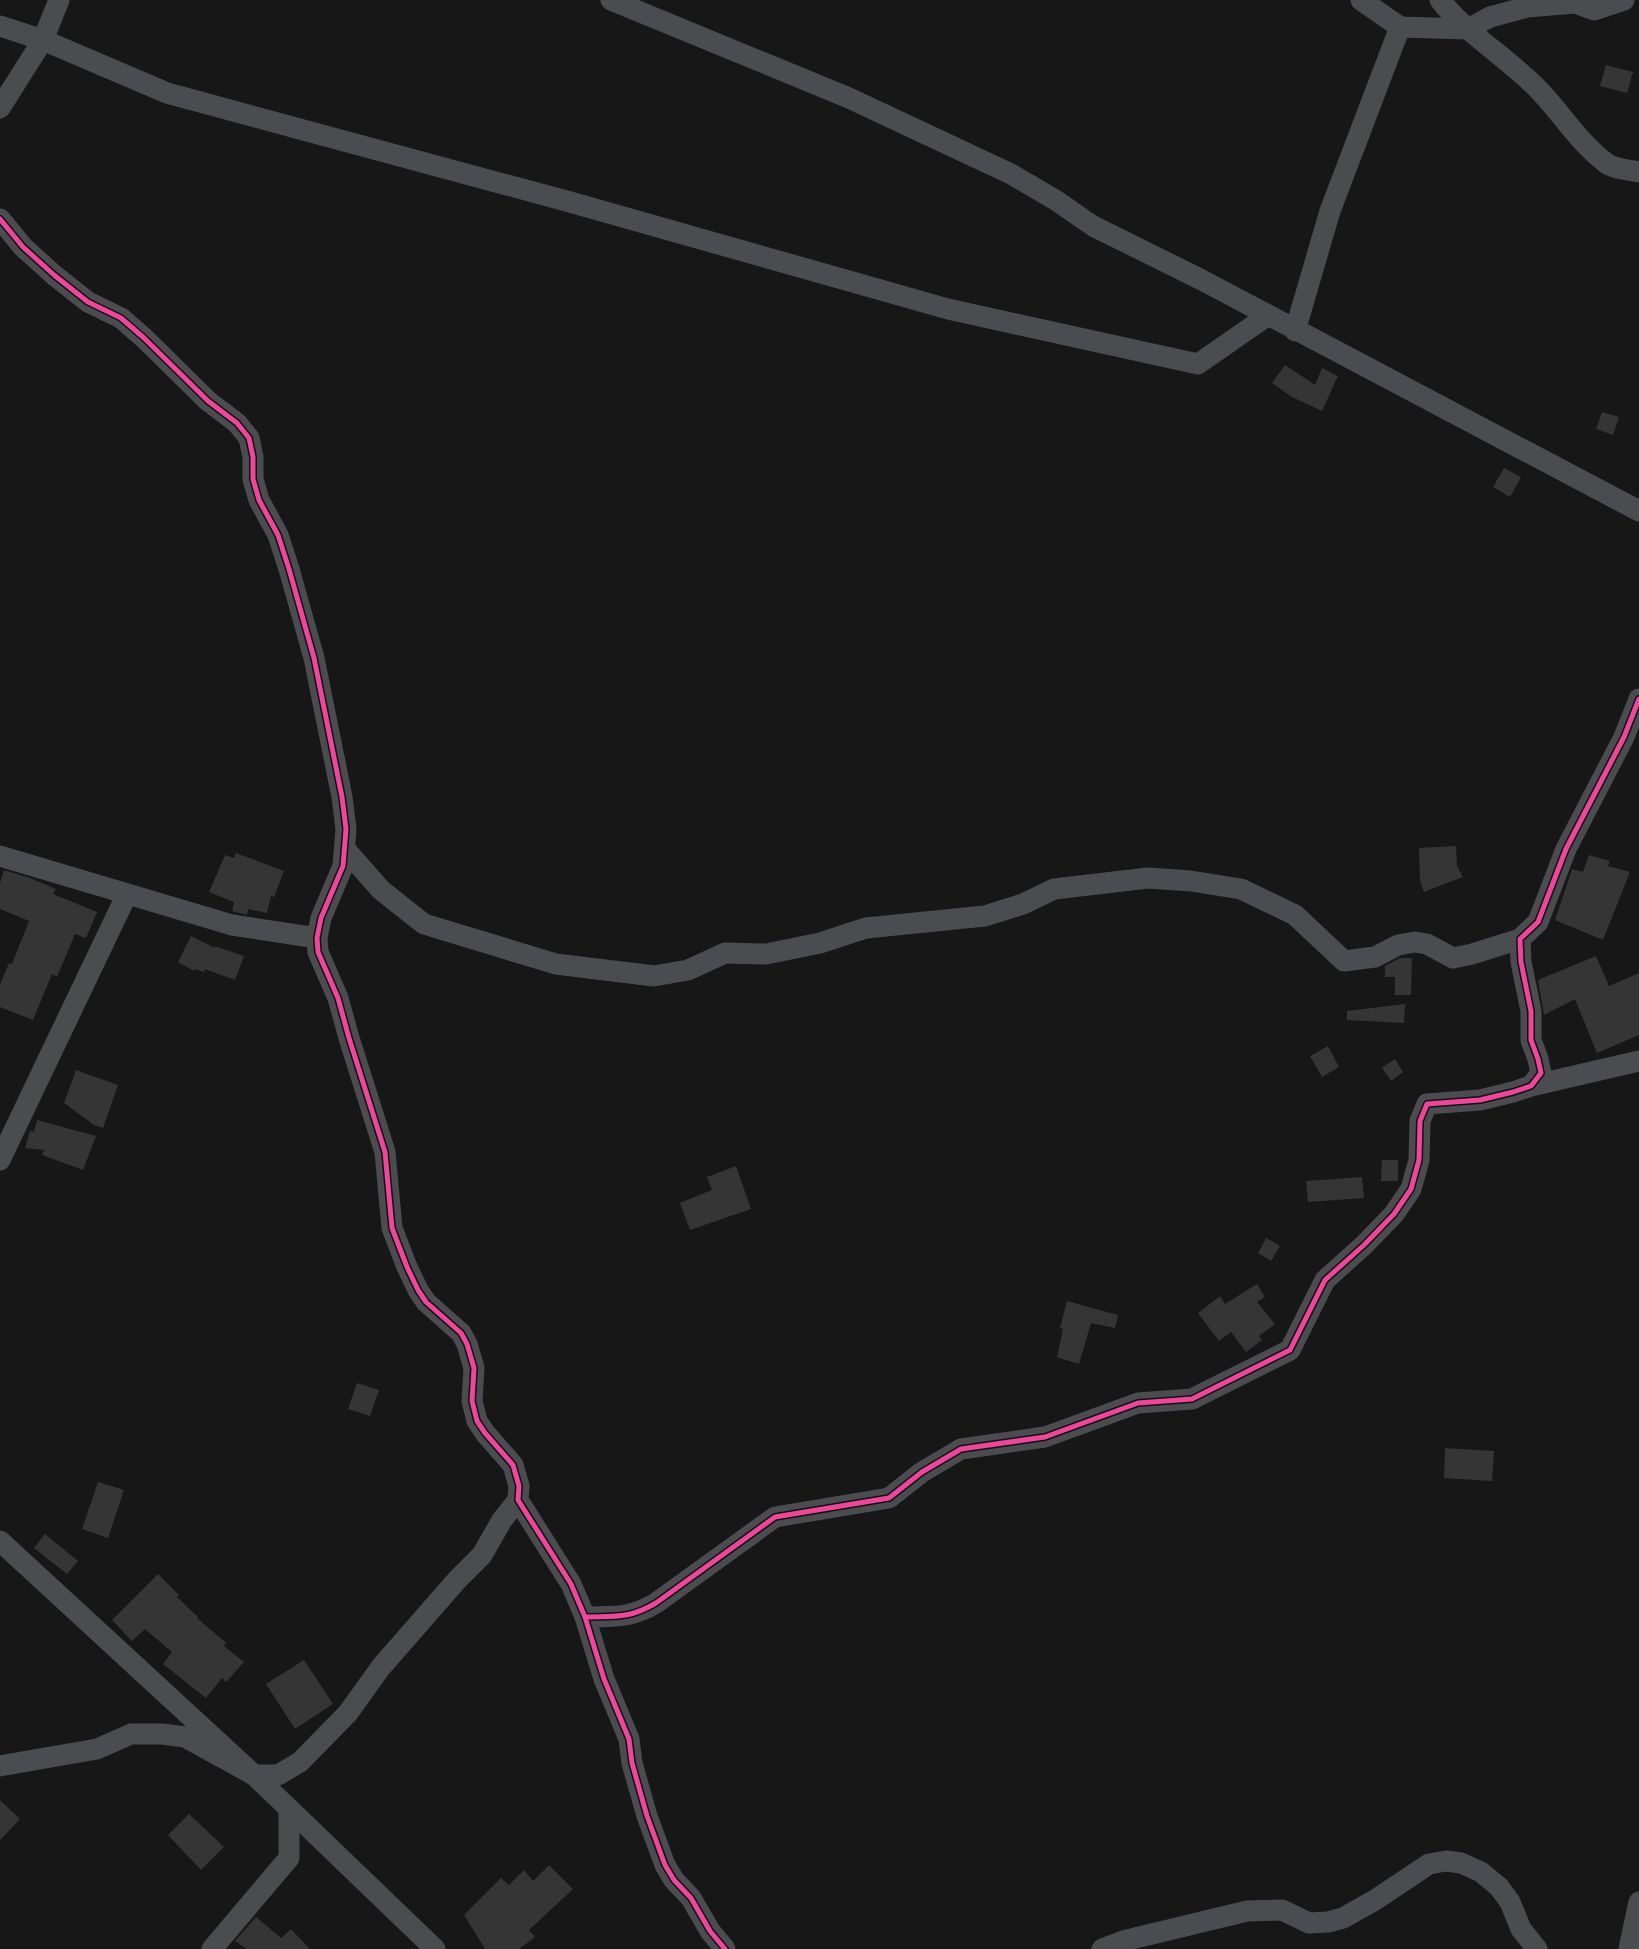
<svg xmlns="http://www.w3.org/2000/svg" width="1639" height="1949" font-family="Roboto,sans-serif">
<rect width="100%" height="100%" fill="#171717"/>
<!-- building -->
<g fill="#353536">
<polygon points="1606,65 1633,72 1627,93 1600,86"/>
<polygon points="1285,365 1315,385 1322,368 1338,376 1322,411 1292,397 1272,383"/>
<polygon points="1602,412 1619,417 1613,435 1596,429"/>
<polygon points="1504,468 1521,477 1510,497 1493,487"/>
<polygon points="1456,846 1457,866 1463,877 1424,892 1420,880 1419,848"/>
<polygon points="236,853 284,871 274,897 271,896 267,913 248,909 247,915 232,911 234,902 209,892 225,855 234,858"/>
<polygon points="1589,855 1610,861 1608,866 1630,872 1603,940 1555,920 1572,869 1583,872"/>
<polygon points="4,870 30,878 56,889 53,894 97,912 86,938 75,934 57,977 52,974 33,1020 0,1007 0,985 9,963 12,964 29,921 0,909 0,883"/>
<polygon points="191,936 215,948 215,946 244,956 235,980 205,969 204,972 195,969 194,971 178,962"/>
<polygon points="1596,956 1609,986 1639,973 1639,1035 1597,1053 1575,999 1544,1015 1538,980"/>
<polygon points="1400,958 1412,958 1411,995 1395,995 1395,977 1385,977 1385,966"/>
<polygon points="1405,1004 1404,1023 1347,1020 1347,1011"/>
<polygon points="1328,1046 1339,1067 1322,1077 1310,1056"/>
<polygon points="1395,1059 1403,1072 1391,1081 1382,1068"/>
<polygon points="76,1070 118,1085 103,1128 94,1125 64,1103"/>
<polygon points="37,1120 96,1136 83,1170 42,1155 44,1150 25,1148 30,1131 34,1132"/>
<polygon points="1382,1160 1398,1160 1398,1181 1381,1181"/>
<polygon points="736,1166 751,1209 690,1230 680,1203 712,1190 707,1177"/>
<polygon points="1362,1177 1364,1198 1308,1202 1306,1181"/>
<polygon points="1266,1238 1280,1246 1271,1261 1258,1253"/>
<polygon points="1257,1284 1265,1297 1257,1302 1275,1324 1259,1336 1262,1340 1246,1352 1231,1332 1219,1341 1198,1313 1220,1296 1225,1304"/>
<polygon points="1067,1301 1118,1315 1115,1328 1091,1323 1079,1364 1057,1357 1063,1329 1060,1328"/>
<polygon points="357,1383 379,1390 370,1416 348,1409"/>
<polygon points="1445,1448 1494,1451 1492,1481 1444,1478"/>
<polygon points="98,1482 124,1490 108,1538 82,1529"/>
<polygon points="45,1534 78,1561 67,1574 34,1548"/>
<polygon points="158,1574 179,1595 177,1597 198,1617 197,1618 226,1643 224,1646 244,1662 226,1682 222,1678 206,1698 163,1664 172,1652 145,1629 132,1641 112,1620"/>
<polygon points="304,1660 333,1704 295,1729 266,1684"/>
<polygon points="0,1800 20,1819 0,1840"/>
<polygon points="189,1814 224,1847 201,1870 168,1835"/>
<polygon points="549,1865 573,1889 529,1930 535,1937 519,1949 485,1949 464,1915 501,1878 509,1885 524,1870 533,1881"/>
<polygon points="256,1917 281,1938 291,1929 310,1949 247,1949 235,1941"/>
</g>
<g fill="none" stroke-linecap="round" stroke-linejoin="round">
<!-- street -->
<g stroke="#4b4c50" stroke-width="21">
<polyline points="611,0 849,98 1011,174 1057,201 1093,226 1202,280 1639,511"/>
<polyline points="1361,0 1400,27 1468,29 1490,17 1527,7 1575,3 1594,10 1624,0"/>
<path d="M 1440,0 C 1467,34 1506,57 1536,87 C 1561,112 1578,142 1606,163 C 1614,169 1629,170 1639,172"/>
<polyline points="0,26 43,40 167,93 570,202 948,309 1198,364 1267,316"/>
<polyline points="0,108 43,40 59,0"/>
<polyline points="0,219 23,247 54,275 88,302 121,318 144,338 208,401 237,423 249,438 253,457 253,479 259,500 278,535 289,569 314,658 342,797 346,829 343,866 321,918 317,938 318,952 338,998 349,1038 385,1152 392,1228 407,1267 418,1290 426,1302 461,1333 467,1344 474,1368 472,1401 477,1421 485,1433 513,1465 519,1486 518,1500 571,1584 585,1617 604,1679 629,1739 632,1763 647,1816 665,1865 674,1880 691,1898 710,1931 725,1949"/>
<polyline points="1295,331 1330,211 1400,27"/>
<polyline points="345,849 381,890 424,924 556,964 654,976 688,970 725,953 766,954 820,943 866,928 985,916 1023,904 1054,889 1148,878 1191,881 1241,889 1295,915 1344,961 1375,957 1398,945 1415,942 1427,944 1453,958 1472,954 1520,939"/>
<polyline points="0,856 232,925 317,938"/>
<polyline points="1531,1086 1639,1061"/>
<polyline points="0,1160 127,894"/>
<polyline points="0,1541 254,1775 435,1949"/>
<path d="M 585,1617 C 615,1616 629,1619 656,1603 L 775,1517 L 889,1498 L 922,1472 L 961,1449 L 1045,1437 L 1138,1403 L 1192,1399 L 1290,1350 L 1325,1280 L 1364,1245 L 1394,1214 L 1411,1189 L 1419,1160 L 1420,1121 L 1427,1104 L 1480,1100 L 1513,1092 L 1531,1086 L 1541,1073 L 1538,1059 L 1531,1040 L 1531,1011 L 1521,962 L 1520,939 L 1538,922 L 1566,849 L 1624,737 L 1639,699"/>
<polyline points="0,1766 97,1749 131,1734 162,1734 185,1737 254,1775 278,1775 300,1762 348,1713 381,1667 457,1580 482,1555 502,1520 518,1500"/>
<polyline points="212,1949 289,1858 289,1809"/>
<polyline points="1102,1949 1123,1941 1247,1911 1282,1910 1309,1923 1328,1922 1343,1918 1375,1900 1429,1864 1446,1861 1461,1863 1481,1872 1499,1887 1510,1902 1521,1929 1537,1949"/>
<polyline points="1629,1949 1639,1902"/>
</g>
<defs>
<g id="cycleway">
<polyline points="0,219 23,247 54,275 88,302 121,318 144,338 208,401 237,423 249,438 253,457 253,479 259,500 278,535 289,569 314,658 342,797 346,829 343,866 321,918 317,938 318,952 338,998 349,1038 385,1152 392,1228 407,1267 418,1290 426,1302 461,1333 467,1344 474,1368 472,1401 477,1421 485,1433 513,1465 519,1486 518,1500 571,1584 585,1617 604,1679 629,1739 632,1763 647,1816 665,1865 674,1880 691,1898 710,1931 725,1949"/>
<path d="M 585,1617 C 615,1616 629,1619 656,1603 L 775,1517 L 889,1498 L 922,1472 L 961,1449 L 1045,1437 L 1138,1403 L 1192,1399 L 1290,1350 L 1325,1280 L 1364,1245 L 1394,1214 L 1411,1189 L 1419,1160 L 1420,1121 L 1427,1104 L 1480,1100 L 1513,1092 L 1531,1086 L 1541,1073 L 1538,1059 L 1531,1040 L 1531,1011 L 1521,962 L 1520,939 L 1538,922 L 1566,849 L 1624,737 L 1639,699"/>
</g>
</defs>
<!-- cycleway casing -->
<use href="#cycleway" stroke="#111113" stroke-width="8"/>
<!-- cycleway -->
<use href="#cycleway" stroke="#ed469a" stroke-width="5"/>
</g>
</svg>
